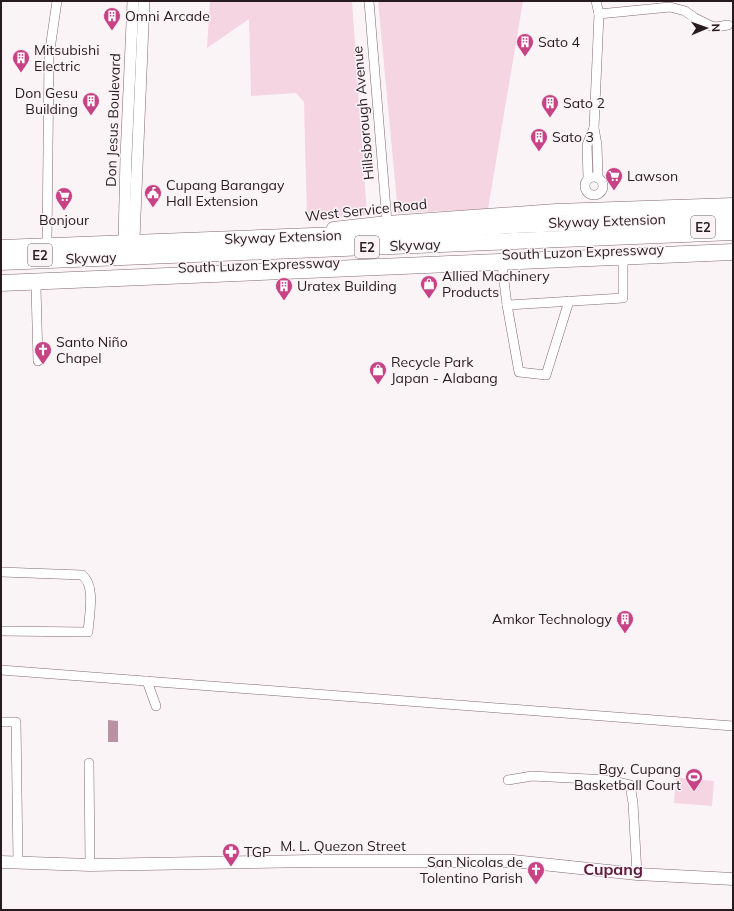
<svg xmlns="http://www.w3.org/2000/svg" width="734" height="911" font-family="Mulish,sans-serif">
<rect width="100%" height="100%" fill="#fbf4f6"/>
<!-- green -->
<g fill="#f6d5e2">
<polygon points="210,1 352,1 367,215 307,221 304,102 296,93 251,96 249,19 207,48"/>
<polygon points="378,1 523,1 488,209 398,213"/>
<polygon points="690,773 701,774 701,780 714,781 712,806 674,803 676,777 690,779"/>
</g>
<!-- water -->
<polygon fill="#b992a1" points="108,720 118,721 118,742 108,742"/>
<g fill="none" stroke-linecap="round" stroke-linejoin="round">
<defs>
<g id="minor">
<polyline points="369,1 387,222"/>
<polyline points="596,1 599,14 594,128 597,145 598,178"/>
<polyline points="599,14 670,7 685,11 695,18 711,26 716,27 728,25"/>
<circle cx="594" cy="186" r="9"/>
<polyline points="588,178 587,145 594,128"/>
<polyline points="47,242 49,56 57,1"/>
<polyline points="502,265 507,305 519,372 546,375 569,301"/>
<polyline points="36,287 38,361"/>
<polyline points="507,305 623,298 623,261"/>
<path d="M 1,572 L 82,575 C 96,585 89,616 88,632 L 1,631"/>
<polyline points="1,670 733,726"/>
<polyline points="147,681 156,706"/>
<polyline points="1,722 16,722 18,862"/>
<polyline points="89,763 90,865"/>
<polyline points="508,780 532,776 608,780 630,785 633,803 637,874"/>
</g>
<g id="tertiary">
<polyline points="134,239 144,1"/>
<polyline points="124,240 126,157 133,1"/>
</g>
<g id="secondary">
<polyline points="333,228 387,222 556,210 733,204"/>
<polyline points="1,862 90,865 313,861 513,861 637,874 733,879"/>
</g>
<g id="motorway">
<polyline points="1,248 391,233 514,225 733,217"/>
<polyline points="1,262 733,232"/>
<polyline points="1,283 733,252"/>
</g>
</defs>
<!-- minor casing -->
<use href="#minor" stroke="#846772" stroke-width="10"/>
<!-- tertiary casing -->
<use href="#tertiary" stroke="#846772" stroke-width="12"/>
<!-- secondary casing -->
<use href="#secondary" stroke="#846772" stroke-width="13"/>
<!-- motorway casing -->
<use href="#motorway" stroke="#846772" stroke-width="17"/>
<!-- minor -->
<use href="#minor" stroke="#fff" stroke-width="9"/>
<!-- tertiary -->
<use href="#tertiary" stroke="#fff" stroke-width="11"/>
<!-- secondary -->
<use href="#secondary" stroke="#fff" stroke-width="12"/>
<!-- motorway -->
<use href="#motorway" stroke="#fff" stroke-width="16"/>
</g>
<!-- icons -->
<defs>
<symbol id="building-pin" viewBox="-11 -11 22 30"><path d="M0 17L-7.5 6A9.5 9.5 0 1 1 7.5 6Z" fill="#c84386" stroke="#fbf4f6"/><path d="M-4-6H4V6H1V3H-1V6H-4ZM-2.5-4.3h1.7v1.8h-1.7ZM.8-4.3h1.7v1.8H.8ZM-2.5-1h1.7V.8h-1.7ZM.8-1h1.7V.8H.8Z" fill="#fff"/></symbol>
<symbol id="supermarket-pin" viewBox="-11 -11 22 30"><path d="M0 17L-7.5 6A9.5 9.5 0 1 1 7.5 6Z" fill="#c84386" stroke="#fbf4f6"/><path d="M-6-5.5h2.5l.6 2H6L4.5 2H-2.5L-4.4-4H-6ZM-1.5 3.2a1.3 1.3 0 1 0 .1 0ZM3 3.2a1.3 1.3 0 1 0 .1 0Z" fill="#fff"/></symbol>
<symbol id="civic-pin" viewBox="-11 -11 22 30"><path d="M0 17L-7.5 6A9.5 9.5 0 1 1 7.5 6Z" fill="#c84386" stroke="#fbf4f6"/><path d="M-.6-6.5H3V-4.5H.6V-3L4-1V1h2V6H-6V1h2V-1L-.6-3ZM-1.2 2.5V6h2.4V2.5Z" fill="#fff"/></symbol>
<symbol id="shop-pin" viewBox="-11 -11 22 30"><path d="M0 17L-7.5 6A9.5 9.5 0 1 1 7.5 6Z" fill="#c84386" stroke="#fbf4f6"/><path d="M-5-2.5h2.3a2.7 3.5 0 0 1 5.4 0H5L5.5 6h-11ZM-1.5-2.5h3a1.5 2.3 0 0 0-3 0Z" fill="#fff"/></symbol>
<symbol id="church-pin" viewBox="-11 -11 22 30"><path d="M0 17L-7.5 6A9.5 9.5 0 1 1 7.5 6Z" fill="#c84386" stroke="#fbf4f6"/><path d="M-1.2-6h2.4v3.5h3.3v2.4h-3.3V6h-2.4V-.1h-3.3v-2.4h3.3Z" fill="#fff"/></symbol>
<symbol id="stadium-pin" viewBox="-11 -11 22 30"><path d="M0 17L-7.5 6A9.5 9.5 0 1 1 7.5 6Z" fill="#c84386" stroke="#fbf4f6"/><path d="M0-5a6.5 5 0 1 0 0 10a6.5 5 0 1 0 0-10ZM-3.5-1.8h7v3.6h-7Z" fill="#fff"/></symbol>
<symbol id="pharmacy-pin" viewBox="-11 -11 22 30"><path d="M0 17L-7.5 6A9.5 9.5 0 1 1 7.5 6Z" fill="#c84386" stroke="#fbf4f6"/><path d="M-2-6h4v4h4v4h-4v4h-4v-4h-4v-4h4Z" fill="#fff"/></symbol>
</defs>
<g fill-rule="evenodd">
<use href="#building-pin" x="102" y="6" width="20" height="27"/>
<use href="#building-pin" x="515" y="32" width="20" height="27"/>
<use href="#building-pin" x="11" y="48" width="20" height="27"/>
<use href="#building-pin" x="81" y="91" width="20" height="27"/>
<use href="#building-pin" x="540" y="93" width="20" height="27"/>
<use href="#building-pin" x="529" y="127" width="20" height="27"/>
<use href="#supermarket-pin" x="604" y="166" width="20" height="27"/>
<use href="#civic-pin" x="143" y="183" width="20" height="27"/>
<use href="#supermarket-pin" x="54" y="186" width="20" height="27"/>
<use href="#shop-pin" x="419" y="274" width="20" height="27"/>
<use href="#building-pin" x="274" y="276" width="20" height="27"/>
<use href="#church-pin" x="33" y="340" width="20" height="27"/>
<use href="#shop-pin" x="368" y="360" width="20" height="27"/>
<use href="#building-pin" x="615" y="609" width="20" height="27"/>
<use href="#stadium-pin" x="684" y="767" width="20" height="27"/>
<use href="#pharmacy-pin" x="221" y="842" width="20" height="27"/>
<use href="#church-pin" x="526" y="860" width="20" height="27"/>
</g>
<g text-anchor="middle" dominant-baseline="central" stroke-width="3" stroke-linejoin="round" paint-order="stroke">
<!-- shield labels -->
<g fill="#fbf4f6" stroke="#675c60" stroke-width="1">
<rect x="691" y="216" width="24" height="22" rx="3"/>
<rect x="355" y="236" width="24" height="22" rx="3"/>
<rect x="28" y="244" width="24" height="22" rx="3"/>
</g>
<g font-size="13" font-weight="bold" fill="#271b20">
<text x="703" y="227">E2</text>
<text x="367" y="247">E2</text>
<text x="40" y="255">E2</text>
</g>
<!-- poi labels -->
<g font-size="14" fill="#271b20" stroke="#fbf4f6" text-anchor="start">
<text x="125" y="16">Omni Arcade</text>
<text x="538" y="42">Sato 4</text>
<text x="34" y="50">Mitsubishi<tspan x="34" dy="16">Electric</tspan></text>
<text x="78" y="93" text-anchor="end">Don Gesu<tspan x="78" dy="16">Building</tspan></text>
<text x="563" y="103">Sato 2</text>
<text x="552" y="137">Sato 3</text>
<text x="627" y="176">Lawson</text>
<text x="166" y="185">Cupang Barangay<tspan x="166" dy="16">Hall Extension</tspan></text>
<text x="64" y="220" text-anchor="middle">Bonjour</text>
<text x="442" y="276">Allied Machinery<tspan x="442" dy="16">Products</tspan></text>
<text x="297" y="286">Uratex Building</text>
<text x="56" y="342">Santo Niño<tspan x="56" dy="16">Chapel</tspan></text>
<text x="391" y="362">Recycle Park<tspan x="391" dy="16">Japan - Alabang</tspan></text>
<text x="612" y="619" text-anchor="end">Amkor Technology</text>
<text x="681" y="769" text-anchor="end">Bgy. Cupang<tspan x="681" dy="16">Basketball Court</tspan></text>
<text x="244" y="852">TGP</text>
<text x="523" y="862" text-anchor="end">San Nicolas de<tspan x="523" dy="16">Tolentino Parish</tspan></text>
</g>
<!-- street labels -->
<g font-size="14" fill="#271b20" stroke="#fbf4f6">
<text transform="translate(363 113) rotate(-95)">Hillsborough Avenue</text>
<text transform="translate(113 120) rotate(-88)">Don Jesus Boulevard</text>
<text transform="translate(366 210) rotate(-6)">West Service Road</text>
<text transform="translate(607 221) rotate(-2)">Skyway Extension</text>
<text transform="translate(283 237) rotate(-2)">Skyway Extension</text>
<text transform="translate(415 245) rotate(-2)">Skyway</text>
<text transform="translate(583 252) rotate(-2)">South Luzon Expressway</text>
<text transform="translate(91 258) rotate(-2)">Skyway</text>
<text transform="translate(259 265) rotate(-2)">South Luzon Expressway</text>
<text x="343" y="846">M. L. Quezon Street</text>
</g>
<!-- quarter labels -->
<g font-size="16" font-weight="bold" fill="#5c1c3c" stroke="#fbf4f6">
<text x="613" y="869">Cupang</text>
</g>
</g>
<!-- border -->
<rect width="734" height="911" fill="none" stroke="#271b20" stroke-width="4"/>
<!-- north arrow -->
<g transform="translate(706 28) rotate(88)" stroke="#fbf4f6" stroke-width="3" paint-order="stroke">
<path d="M0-3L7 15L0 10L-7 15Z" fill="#271b20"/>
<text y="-6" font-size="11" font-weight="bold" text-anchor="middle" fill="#271b20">N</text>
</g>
</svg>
